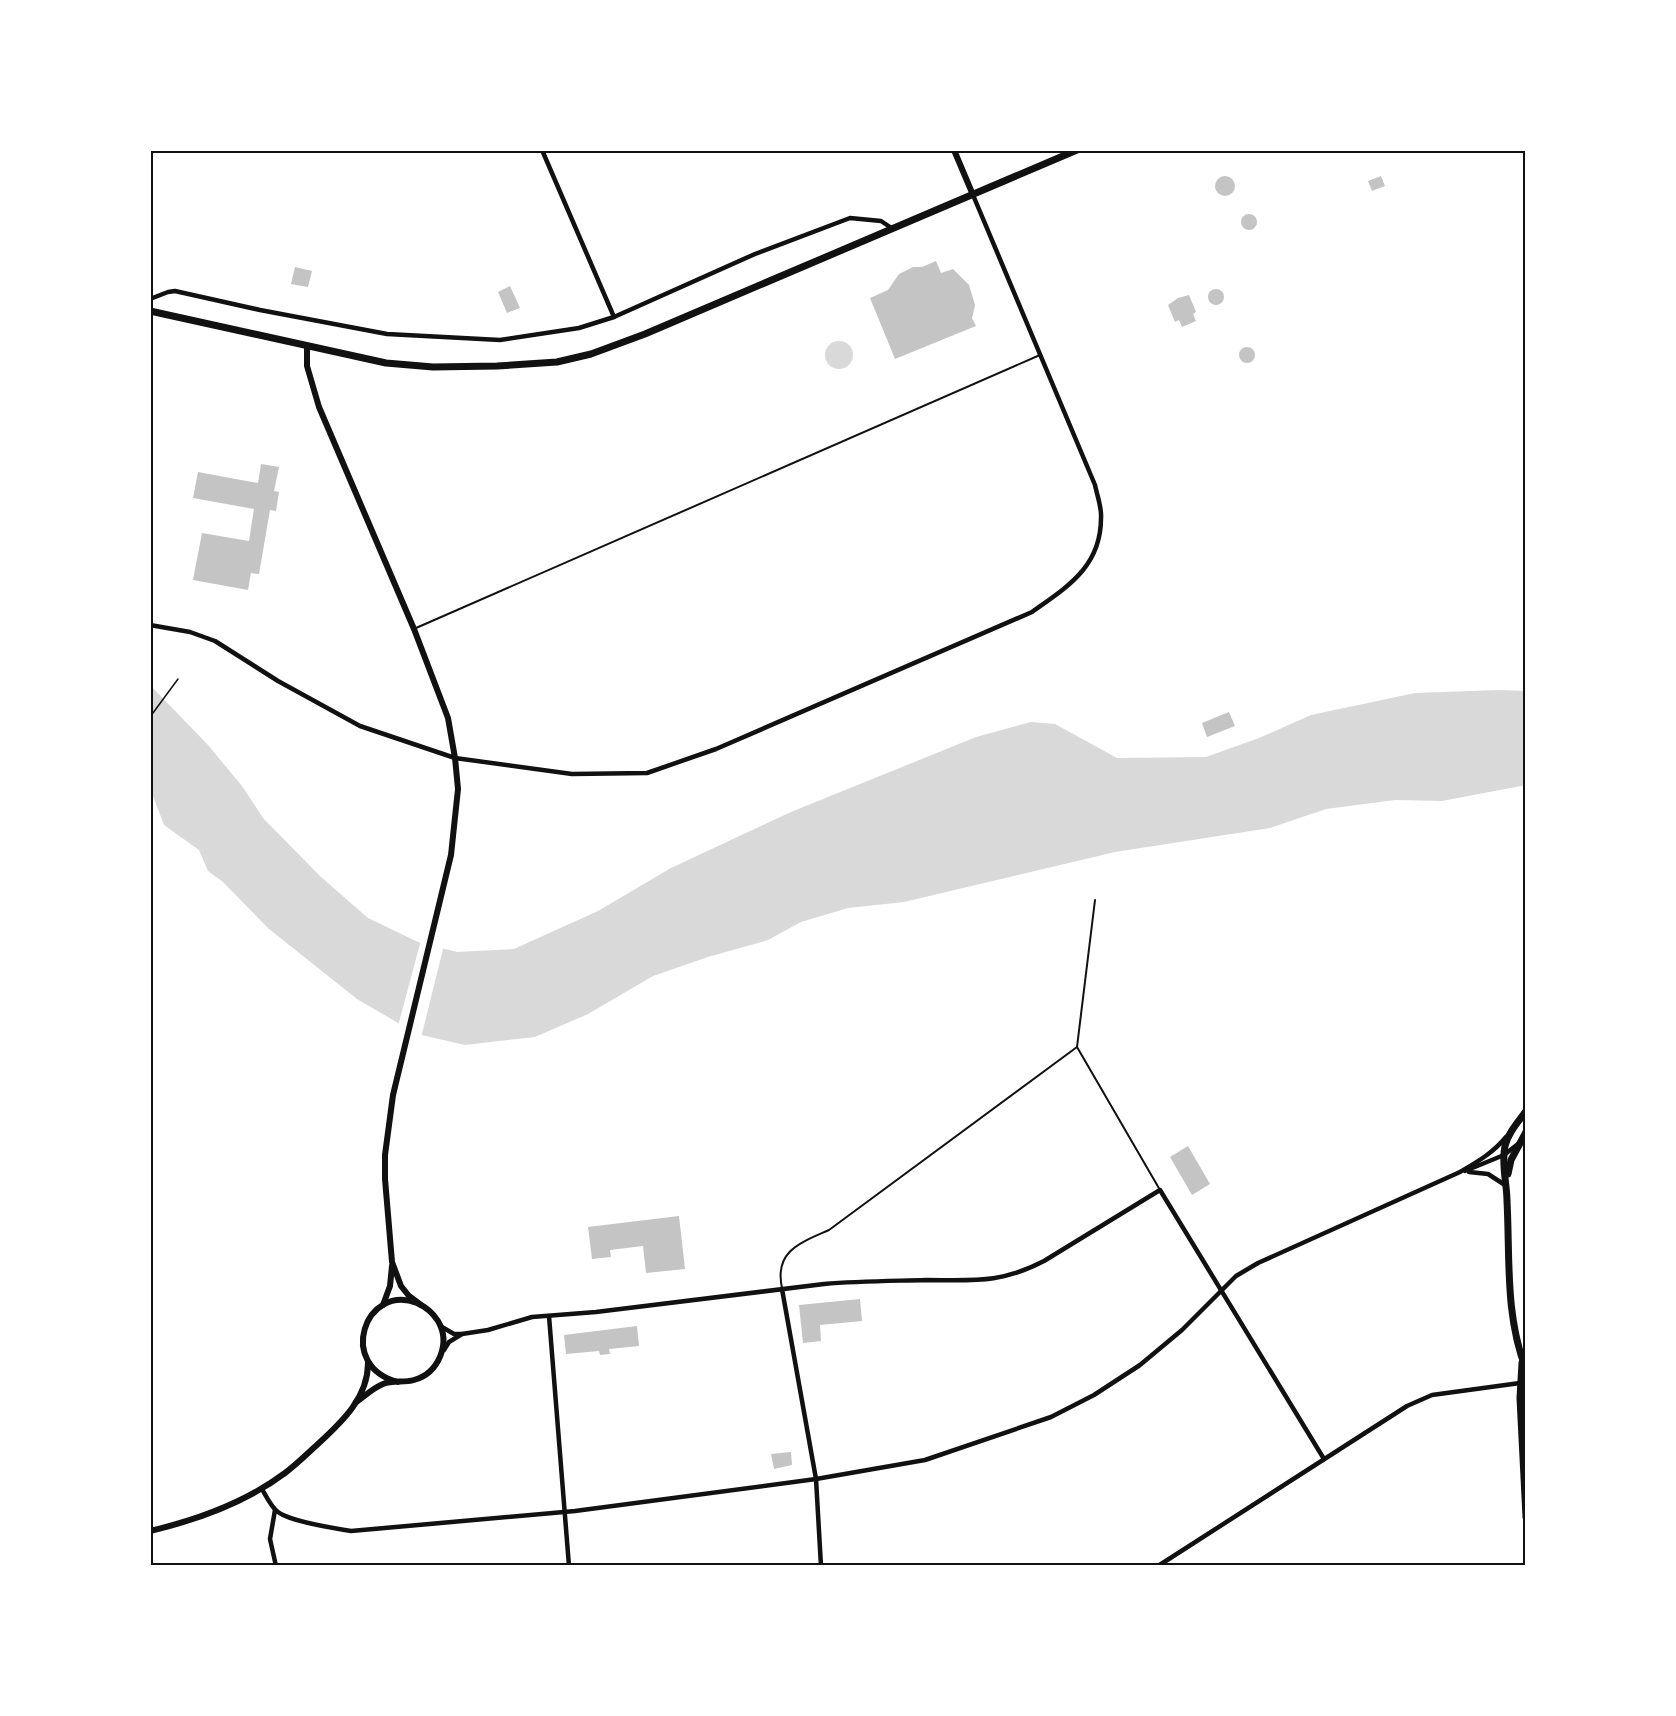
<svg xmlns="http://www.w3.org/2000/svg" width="1676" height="1716" font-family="'Nunito Sans',sans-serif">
<rect width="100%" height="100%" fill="#fff"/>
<!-- water -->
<g fill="#d9d9d9">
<circle cx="839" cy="355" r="14"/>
<polygon points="150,685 208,745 242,786 263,818 321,877 368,918 418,942 457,952 514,949 598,911 671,868 791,812 976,737 1031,722 1055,724 1117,758 1206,757 1259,738 1311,715 1415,693 1499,690 1526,691 1526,785 1442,801 1395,800 1326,809 1270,828 1115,852 904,902 848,908 801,922 768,940 708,957 653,976 588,1014 535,1037 465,1045 417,1034 357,999 269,929 223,882 208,871 199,850 164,825 150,788"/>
</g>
<!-- pier -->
<polygon fill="#fff" points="421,940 444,945 421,1038 398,1026"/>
<!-- building -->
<g fill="#c4c4c4">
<polygon points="1381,176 1385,186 1372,191 1368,181"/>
<circle cx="1225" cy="186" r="10"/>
<circle cx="1249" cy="222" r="8"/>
<polygon points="936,261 941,273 953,269 969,285 975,305 972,318 976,326 895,359 870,298 888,290 899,274 913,267 922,267"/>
<polygon points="295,267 312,271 308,287 291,284"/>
<polygon points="510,286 520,308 507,313 498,292"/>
<circle cx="1216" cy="297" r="8"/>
<polygon points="1189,295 1196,312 1193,314 1196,321 1182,327 1179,320 1175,322 1168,305 1178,298"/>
<circle cx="1247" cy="355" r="8"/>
<polygon points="261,464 279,467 274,491 279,492 276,511 270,510 259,574 251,573 248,590 193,580 202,533 249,541 254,509 193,498 198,472 258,483"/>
<polygon points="1229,712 1235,726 1207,737 1202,723"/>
<polygon points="1188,1146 1210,1184 1192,1195 1170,1157"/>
<polygon points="679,1216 685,1269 646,1273 643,1246 610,1250 611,1257 592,1259 588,1227"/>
<polygon points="860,1299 862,1321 820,1325 821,1341 803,1343 799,1305"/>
<polygon points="637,1326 639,1346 609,1349 610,1354 600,1355 599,1351 566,1354 564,1335"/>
<polygon points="791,1452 792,1465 774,1469 771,1454"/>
</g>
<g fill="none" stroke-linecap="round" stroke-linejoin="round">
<!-- path -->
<polyline stroke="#111" stroke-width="1.5" points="150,717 178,679"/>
<!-- service -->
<g stroke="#111" stroke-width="2">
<polyline points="416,628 1040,355"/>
<polyline points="1095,900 1077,1047 1160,1190"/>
<path d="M 782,1288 C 774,1251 800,1243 829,1230 L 1077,1047"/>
</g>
<!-- minor -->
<g stroke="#111" stroke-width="4.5">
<polyline points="542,150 614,317"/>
<polyline points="150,299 168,292 175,291 260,310 387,334 500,340 579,328 614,317 755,254 850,218 881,221 893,229"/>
<path d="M 150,625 L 190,632 L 215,641 L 278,681 L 360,726 L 455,758 L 572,774 L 647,773 L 716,749 L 1032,612 C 1067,587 1101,567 1101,518 C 1102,508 1097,495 1095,485 L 973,195"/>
<polyline points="1465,1171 1504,1155 1518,1144"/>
<polyline points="1469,1172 1488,1174 1505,1185"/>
<polyline points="782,1289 816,1479 821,1566"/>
<polyline points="549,1316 569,1566"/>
<path d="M 442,1327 L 454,1334 L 462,1334 L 488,1330 L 532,1317 L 596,1312 L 824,1284 C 858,1281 892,1281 926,1280 C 973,1280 1000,1284 1044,1261 L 1160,1190 L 1324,1459"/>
<polyline points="444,1350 449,1342 462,1334"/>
<path d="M 262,1489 C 266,1496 271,1507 278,1512 C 291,1522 334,1528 351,1531 L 575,1511 L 816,1479 L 925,1460 L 1051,1417 L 1094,1395 L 1140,1365 L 1182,1330 L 1236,1276 L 1258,1263 L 1460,1172 C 1477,1162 1493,1153 1506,1137"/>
<polyline points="275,1510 270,1539 276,1566"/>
<polyline points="1158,1566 1407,1406 1432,1395 1520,1383"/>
</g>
<!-- tertiary -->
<g stroke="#111" stroke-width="6">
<polyline points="954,150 973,195"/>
<polyline points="307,346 307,366 319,407 414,629 448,718 455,758 458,789 451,855 393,1095 385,1155 385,1179 392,1262 401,1286 409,1296 421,1305"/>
<polyline points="383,1305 390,1286 392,1266"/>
<path d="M 356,1402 C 365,1396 373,1388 383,1384 C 393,1380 404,1383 414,1380 C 439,1373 451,1343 438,1321 C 433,1313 426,1307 417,1303 C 365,1283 336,1366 398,1382"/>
<path d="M 150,1531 C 197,1520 245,1503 285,1473 C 297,1464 308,1453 319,1443 C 343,1421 368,1397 368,1363"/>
</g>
<!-- secondary -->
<g stroke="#111" stroke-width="7">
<polyline points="150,311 386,363 433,367 497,366 557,362 591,354 645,334 1077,150"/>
<path d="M 1526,1111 C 1518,1122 1508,1133 1505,1146 C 1501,1163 1507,1184 1507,1201 C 1510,1258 1505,1316 1526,1369"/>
<polyline points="1508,1174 1511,1160 1526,1132"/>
<polyline points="1522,1363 1520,1398 1526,1517"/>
</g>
</g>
<!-- border -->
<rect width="1676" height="1716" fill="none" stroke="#ffffff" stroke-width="303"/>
<rect x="152" y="152" width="1372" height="1412" fill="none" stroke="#111" stroke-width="2"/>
</svg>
